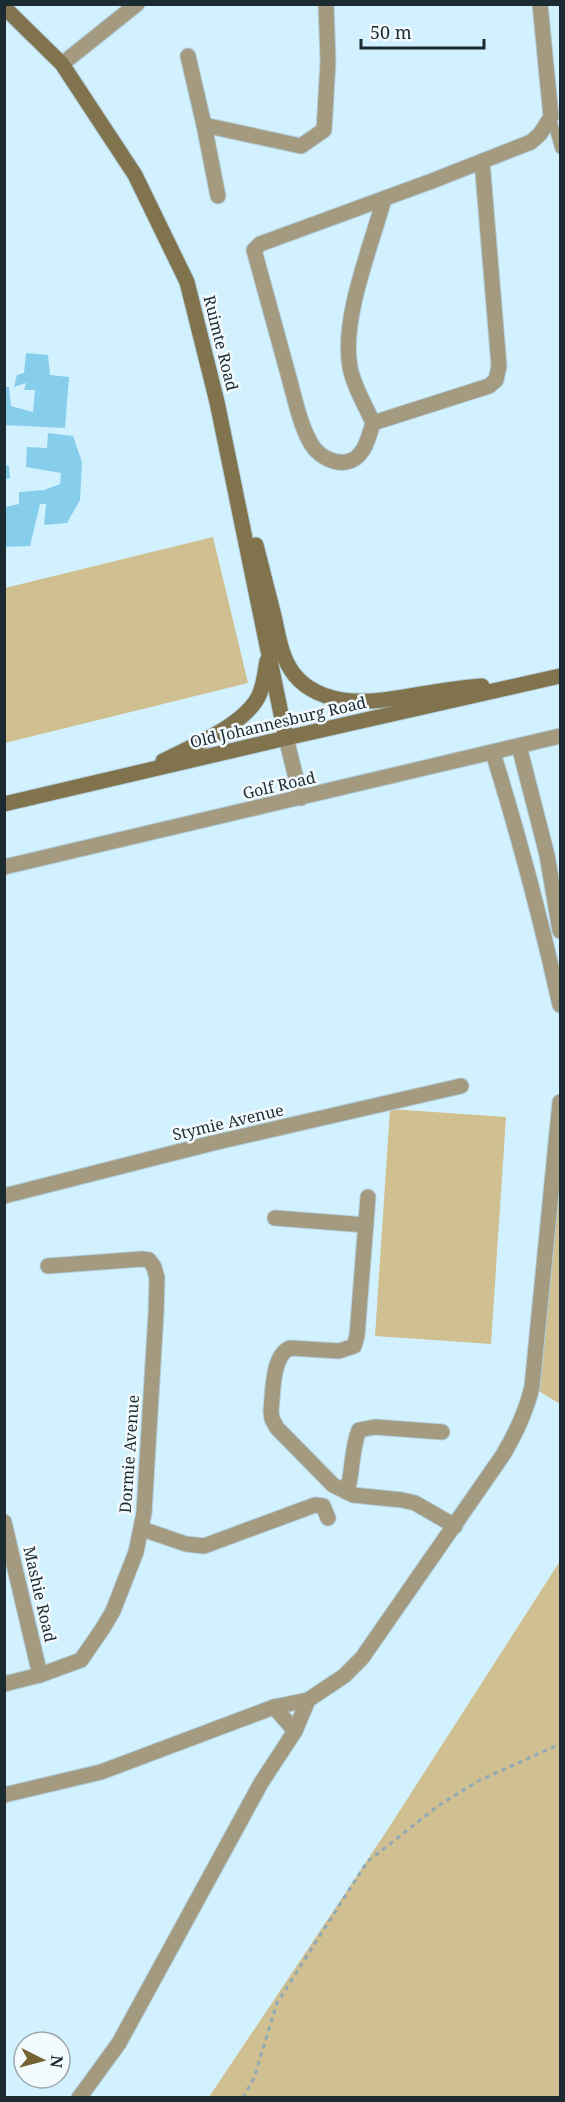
<svg xmlns="http://www.w3.org/2000/svg" width="565" height="2102" font-family="'Noto Serif',serif">
<rect width="100%" height="100%" fill="#d2f1ff"/>
<!-- green -->
<g fill="#d0bf90">
<polygon points="213,537 248,683 5,743 5,588"/>
<polygon points="390,1109 506,1117 491,1344 375,1336"/>
<polygon points="560,1181 560,1404 532,1387"/>
<polygon points="560,1561 560,2097 209,2097 388,1829"/>
</g>
<!-- building -->
<g fill="#87ceed">
<polygon points="26,353 48,355 50,375 69,377 65,428 4,425 4,387 9,387 11,406 33,412 35,390 24,390 26,383 14,387 17,375 24,373"/>
<polygon points="48,433 73,436 82,462 80,500 67,523 44,525 46,504 40,504 30,546 5,547 5,507 19,504 19,492 44,490 60,484 61,473 26,467 27,447 47,448"/>
<polygon points="4,465 9,466 10,478 4,479"/>
</g>
<g fill="none" stroke-linecap="round" stroke-linejoin="round">
<defs>
<polyline id="lane" points="551,117 560,149"/>
<g id="street">
<polyline points="188,56 204,125 301,146 324,130 328,62 326,4"/>
<polyline points="62,64 137,4"/>
<polyline points="204,125 218,196"/>
<path d="M 482,161 L 499,366 L 496,380 L 489,386 L 373,423 C 368,439 364,459 346,462 C 335,464 321,457 314,448 C 301,431 294,395 288,374 C 277,333 265,291 254,250 L 260,244 L 432,181 L 531,142 L 540,134 L 551,117 L 540,4"/>
<path d="M 373,423 C 366,406 353,386 350,367 C 341,319 371,247 384,199"/>
<polyline points="286,738 301,798"/>
<polyline points="519,746 547,855 560,931"/>
<path d="M 493,753 C 519,836 541,920 560,1005"/>
<polyline points="4,867 560,736"/>
<polyline points="4,1196 213,1143 461,1086"/>
<path d="M 368,1197 L 357,1336 L 354,1346 L 339,1351 L 290,1348 C 272,1355 273,1393 271,1411 L 272,1419 L 277,1428 L 333,1485 L 353,1495 L 402,1500 L 415,1503 L 455,1526"/>
<polyline points="275,1218 366,1225"/>
<path d="M 347,1492 C 353,1472 351,1450 359,1430 L 375,1427 L 442,1432"/>
<polyline points="4,1522 40,1675"/>
<polyline points="142,1529 186,1544 204,1546 315,1505 323,1506 328,1518"/>
<polyline points="4,1684 40,1675 81,1660 103,1628 113,1611 136,1552 144,1513 156,1313 157,1278 154,1267 149,1260 142,1259 48,1266"/>
<polyline points="274,1707 295,1731"/>
<path d="M 4,1795 L 101,1772 L 274,1707 L 308,1700 L 344,1676 L 362,1658 L 503,1455 C 516,1433 526,1412 532,1387 L 560,1102"/>
<polyline points="79,2098 119,2043 261,1783 295,1731 308,1700"/>
</g>
<g id="secondary">
<polyline points="4,7 62,64 135,175 187,282 217,402 286,738"/>
<path d="M 256,545 C 262,569 268,592 274,616 C 277,629 279,643 284,656 C 299,697 343,705 383,700 C 416,696 448,688 482,686"/>
<path d="M 163,761 C 192,746 248,724 260,693 C 264,683 265,671 267,661"/>
<polyline points="4,804 286,738 560,676"/>
</g>
</defs>
<!-- lane casing -->
<use href="#lane" stroke="#b1cdda" stroke-width="11"/>
<!-- street casing -->
<use href="#street" stroke="#b1cdda" stroke-width="17"/>
<!-- secondary casing -->
<use href="#secondary" stroke="#b1cdda" stroke-width="17"/>
<!-- path -->
<polyline stroke="#90aab5" stroke-width="3" stroke-dasharray="4.5 4.5" stroke-linecap="butt" points="243,2098 254,2078 277,2003 367,1862 438,1806 478,1781 560,1744"/>
<!-- lane -->
<use href="#lane" stroke="#a39a80" stroke-width="9"/>
<!-- street -->
<use href="#street" stroke="#a39a80" stroke-width="15"/>
<!-- secondary -->
<use href="#secondary" stroke="#80734d" stroke-width="15"/>
</g>
<g text-anchor="middle" dominant-baseline="central" stroke-width="5" stroke-linejoin="round" paint-order="stroke">
<!-- street labels -->
<g font-size="16" fill="#1c2b31" stroke="#f2fafd">
<text transform="translate(221 343) rotate(76)">Ruimte Road</text>
<text transform="translate(278 722) rotate(-13)">Old Johannesburg Road</text>
<text transform="translate(279 785) rotate(-13)">Golf Road</text>
<text transform="translate(228 1122) rotate(-13)">Stymie Avenue</text>
<text transform="translate(129 1454) rotate(-86)">Dormie Avenue</text>
<text transform="translate(40 1594) rotate(77)">Mashie Road</text>
</g>
</g>
<!-- border -->
<rect width="565" height="2102" fill="none" stroke="#1c2b31" stroke-width="12"/>
<!-- north arrow -->
<g transform="translate(42 2060) rotate(96)"><circle r="28" fill="#f2fafd" stroke="#9ca7ab" stroke-width="1.5"/>
<path d="M0-4.5L10 22L0 15L-10 22Z" fill="#756432"/>
<text y="-9" font-size="16" font-weight="bold" text-anchor="middle" fill="#1c2b31">N</text>
</g>
<!-- scale -->
<path d="M361 39v9h123v-9" fill="none" stroke="#1c2b31" stroke-width="3"/>
<text x="370" y="39" font-size="18" fill="#1c2b31" stroke="#f2fafd" stroke-width="4.5" paint-order="stroke">50 m</text>
</svg>
